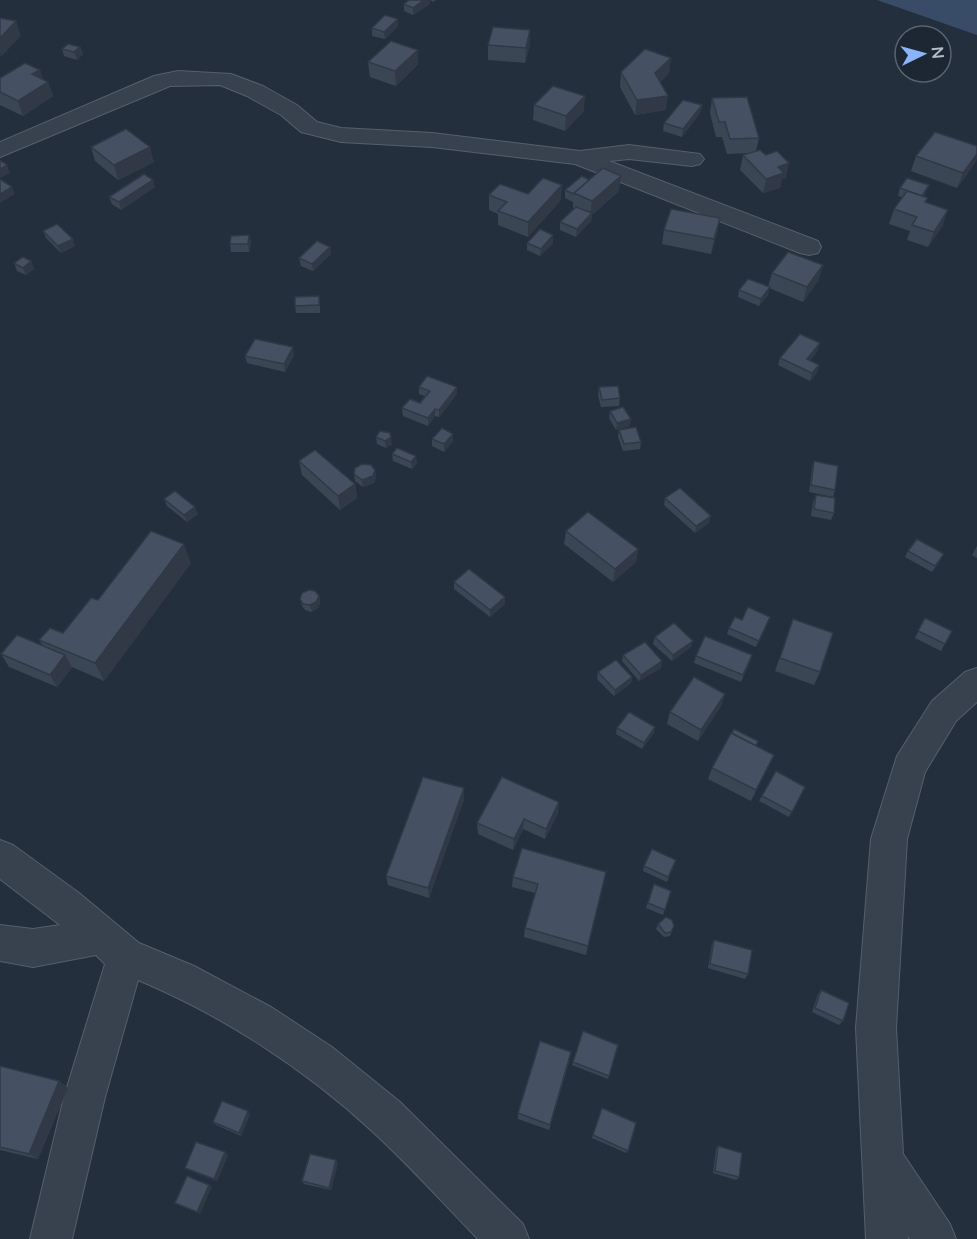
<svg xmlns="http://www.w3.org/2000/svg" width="977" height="1239" font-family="Lato,sans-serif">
<rect width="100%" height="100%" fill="#242f3e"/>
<!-- water -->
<polygon fill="#394c67" points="877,0 977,0 977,35"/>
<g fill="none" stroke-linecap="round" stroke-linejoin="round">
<defs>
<g id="street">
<polygon points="178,71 231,74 263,86 297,105 317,122 341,128 432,133 580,151 629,145 700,154 704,159 700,164 692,166 629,159 609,161 818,241 821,247 818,253 809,255 800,253 575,164 432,147 341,142 301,132 281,115 247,96 220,85 170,86 0,157 0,142 154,76"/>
<polygon points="977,668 977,702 956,721 925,772 907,839 896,1028 903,1154 950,1224 956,1239 910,1239 908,1236 908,1239 866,1239 856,1028 871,839 897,756 932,701 965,672"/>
<path d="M 0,840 L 13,845 L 79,893 L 139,943 L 194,966 L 271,1007 L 332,1047 L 400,1102 L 523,1224 L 529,1239 L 478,1239 C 443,1203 409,1165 372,1131 C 305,1069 222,1015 138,980 L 105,1097 L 72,1239 L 30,1239 L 64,1097 L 105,964 L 96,955 L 33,967 L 0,961 L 0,925 L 33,929 L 60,925 L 0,879 Z"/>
</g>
</defs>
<!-- street casing -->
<use href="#street" stroke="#565f6c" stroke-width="2"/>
<!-- street -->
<use href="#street" fill="#38414e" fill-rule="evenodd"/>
</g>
<!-- wall -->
<g fill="#3b4654">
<polygon points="409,0 436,0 433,2 430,0 430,4 413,15 404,11 404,4"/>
<polygon points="398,26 385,39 372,36 372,28"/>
<polygon points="530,30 530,45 525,63 488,60 488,45"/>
<polygon points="80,47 83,54 77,60 64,56 62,49"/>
<polygon points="418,50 418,64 396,86 370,77 368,62"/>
<polygon points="671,58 669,73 660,82 666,110 635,115 620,87 621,72"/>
<polygon points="0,78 43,80 48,82 53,96 23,116 0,105"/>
<polygon points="712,98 759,138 756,151 786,178 782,179 780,188 763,193 740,170 743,155 750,153 727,154 722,137 716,137 710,113"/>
<polygon points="534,105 584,111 565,131 533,120"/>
<polygon points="702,105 700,113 682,137 663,131 664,123"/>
<polygon points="91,147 154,162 118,180 95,161"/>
<polygon points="916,156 975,163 957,188 911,171"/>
<polygon points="589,180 619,191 592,215 591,221 576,237 560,230 560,222 574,208 573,208 573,202 565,198 565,190"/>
<polygon points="155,187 121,210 112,204 109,197"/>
<polygon points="900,188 926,193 924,196 926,202 943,225 928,247 907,240 910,231 889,224 894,209 902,197 898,196"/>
<polygon points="528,194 561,200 528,237 498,225 498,214 489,210 489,195"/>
<polygon points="720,218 717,233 711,254 662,244 664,230"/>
<polygon points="43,231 75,246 61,253 46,238"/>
<polygon points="249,235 251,243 249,252 231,252 230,244"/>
<polygon points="553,235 553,243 540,256 527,250 527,243"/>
<polygon points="331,254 313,271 301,266 299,258"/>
<polygon points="31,261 34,269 26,275 17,271 14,263"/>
<polygon points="772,273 819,280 803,302 769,288 768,295 759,306 738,297 739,290 768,287"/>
<polygon points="319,296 320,303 320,313 296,313 295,306"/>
<polygon points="818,350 810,361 817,373 810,381 778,365 780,358"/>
<polygon points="294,355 285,372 247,363 245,356"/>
<polygon points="419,387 457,394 439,417 435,416 428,426 403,416 402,408 420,403 425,396 419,394"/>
<polygon points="599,387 620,398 619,406 601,407 598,395"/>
<polygon points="610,411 630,426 616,430 609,418"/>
<polygon points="619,430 641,442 640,449 623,451 618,437"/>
<polygon points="376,437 392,444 386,448 377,444"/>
<polygon points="432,439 453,441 444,452 432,446"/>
<polygon points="392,454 417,463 412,469 393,461"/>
<polygon points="299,461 355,484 357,498 340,510 302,475"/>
<polygon points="814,461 835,490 833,497 809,492 812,468"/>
<polygon points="375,470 376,477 374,483 363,487 355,481 354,474"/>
<polygon points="816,495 834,513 831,520 811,516 813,502"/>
<polygon points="665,498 709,523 695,533 664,505"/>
<polygon points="164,499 198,514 187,522 167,506"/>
<polygon points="566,531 638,549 636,562 613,582 564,544"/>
<polygon points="977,546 977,558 972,555"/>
<polygon points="908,551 940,561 932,572 905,557"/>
<polygon points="191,563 104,681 72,667 57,687 9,667 1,654 43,646 39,640 63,633 98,600"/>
<polygon points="454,582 505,604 490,617 454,589"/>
<polygon points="319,596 320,603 318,608 312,612 305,610 302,606 300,599"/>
<polygon points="770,617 756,647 727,634 729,628 742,620"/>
<polygon points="925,618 952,631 941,651 915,638"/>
<polygon points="793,619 820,672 814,685 775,671"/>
<polygon points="655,637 691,647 672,661 653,644"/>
<polygon points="623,655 661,668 639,681 622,661"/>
<polygon points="696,656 750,661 741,682 694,663"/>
<polygon points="598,672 632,677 631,683 614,696 597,679"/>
<polygon points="725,694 721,706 698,741 667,724 670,712"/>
<polygon points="617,728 654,733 642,749 616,734"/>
<polygon points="756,746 769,766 751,801 708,779 712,768"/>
<polygon points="805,787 789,817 759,801 762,796"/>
<polygon points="464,799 429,898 388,885 386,876"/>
<polygon points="559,802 558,813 545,839 523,829 513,850 478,834 477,823"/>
<polygon points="674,865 667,882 643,871 644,866"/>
<polygon points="606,872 586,955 524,937 525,928 535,893 512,887 513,877"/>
<polygon points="654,884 671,891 663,915 646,908"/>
<polygon points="658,924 674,926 670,936 664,937 656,929"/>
<polygon points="714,940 748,974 745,979 708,968 712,944"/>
<polygon points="821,990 843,1021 839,1025 812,1012 818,994"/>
<polygon points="583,1031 618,1045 608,1079 572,1065"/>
<polygon points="570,1059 549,1130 518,1119 518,1113"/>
<polygon points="0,1066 59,1081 68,1088 38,1159 0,1150"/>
<polygon points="602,1108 628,1151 626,1153 592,1138"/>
<polygon points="250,1114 241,1136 216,1125 213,1122"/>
<polygon points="718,1146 739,1177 736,1180 713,1173 716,1149"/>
<polygon points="228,1155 217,1181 188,1170 185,1168"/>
<polygon points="338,1163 331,1190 304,1184 302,1181"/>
</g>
<!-- shaded-wall -->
<g fill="#303945">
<polygon points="424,0 430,0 430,4 413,15 413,8"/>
<polygon points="398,19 398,26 385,39 384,32"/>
<polygon points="16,21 21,36 1,57 0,53 0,38"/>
<polygon points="530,30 530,45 525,63 526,48"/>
<polygon points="80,47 83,54 77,60 74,52"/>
<polygon points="418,50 418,64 396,86 395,71"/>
<polygon points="671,58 669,73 653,88 655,73"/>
<polygon points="40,70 45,83 48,82 53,96 23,116 18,101 32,74"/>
<polygon points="585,96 584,111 565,131 566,116"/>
<polygon points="668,96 666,110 635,115 637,100"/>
<polygon points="702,105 700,113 682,137 683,129"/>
<polygon points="150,147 154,162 118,180 114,165"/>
<polygon points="977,154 977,159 975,163 957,188 963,173"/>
<polygon points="789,163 786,178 782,179 780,188 763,193 766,179 778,167"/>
<polygon points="7,165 10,173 0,178 0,169"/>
<polygon points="621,176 619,191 592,215 591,221 576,237 577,229 590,215 592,201"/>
<polygon points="153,180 155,187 121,210 119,202"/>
<polygon points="562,185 561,200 528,237 528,222"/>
<polygon points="929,185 926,193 919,203 922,196"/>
<polygon points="12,187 15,194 0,203 0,194"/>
<polygon points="948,210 943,225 928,247 934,232"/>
<polygon points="720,218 717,233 711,254 714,239"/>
<polygon points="249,235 251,243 249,252 248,244"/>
<polygon points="553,235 553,243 540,256 541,249"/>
<polygon points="73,239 75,246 61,253 58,246"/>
<polygon points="330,247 331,254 313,271 312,264"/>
<polygon points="31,261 34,269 26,275 23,268"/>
<polygon points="823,265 819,280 803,302 807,287"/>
<polygon points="770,287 768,295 759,306 761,299"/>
<polygon points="820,343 818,350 805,367 807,359"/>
<polygon points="293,347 294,355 285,372 284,364"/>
<polygon points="819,365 817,373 810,381 812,373"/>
<polygon points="457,387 457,394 439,417 439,410"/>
<polygon points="435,409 435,416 428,426 428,418"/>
<polygon points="631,419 630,426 616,430 617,423"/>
<polygon points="453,434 453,441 444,452 444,444"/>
<polygon points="391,437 392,444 386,448 385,441"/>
<polygon points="416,456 417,463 412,469 411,462"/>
<polygon points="375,470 376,477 374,483 363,487 362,480"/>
<polygon points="355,484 357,498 340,510 338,496"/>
<polygon points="195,507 198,514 187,522 184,515"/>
<polygon points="711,516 709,523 695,533 696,526"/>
<polygon points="184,544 191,563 104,681 95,663"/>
<polygon points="638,549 636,562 613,582 615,569"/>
<polygon points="319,596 320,603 318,608 312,612 310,605"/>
<polygon points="505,597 505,604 490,617 490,610"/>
<polygon points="693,641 691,647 672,661 673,655"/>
<polygon points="65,655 72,668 57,687 50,675"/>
<polygon points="662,661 661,668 639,681 641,675"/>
<polygon points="632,677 631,683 614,696 615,690"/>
<polygon points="725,694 721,706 698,741 701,730"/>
<polygon points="655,727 654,733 642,749 644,743"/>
<polygon points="774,755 769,766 751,801 756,790"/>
<polygon points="464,788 464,799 429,898 428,888"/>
<polygon points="559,802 558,813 545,839 546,829"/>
<polygon points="524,819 523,829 513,850 514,839"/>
<polygon points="59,1081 68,1088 38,1159 29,1154"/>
<polygon points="248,1111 250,1114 241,1136 239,1133"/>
<polygon points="225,1152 228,1155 217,1181 214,1179"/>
<polygon points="336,1160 338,1163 331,1190 329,1188"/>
<polygon points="209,1185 212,1187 200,1214 197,1212"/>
</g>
<!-- building -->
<g fill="#455162" stroke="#303945" stroke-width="1.5">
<polygon points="409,0 424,0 413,8 404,4"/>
<polygon points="385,15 398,19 384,32 372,28"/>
<polygon points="0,18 16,21 0,38"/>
<polygon points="493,27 530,30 526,48 488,45"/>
<polygon points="391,41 418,50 395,71 368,62"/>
<polygon points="68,44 80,47 74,52 62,49"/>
<polygon points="645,49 671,58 655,73 668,96 637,100 621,72"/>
<polygon points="25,63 40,70 32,74 48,82 18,101 0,92 0,78"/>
<polygon points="553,86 585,96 566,116 534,105"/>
<polygon points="747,97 759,138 730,139 725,122 719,122 712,98"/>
<polygon points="683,100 702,105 683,129 664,123"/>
<polygon points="126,129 150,147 114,165 91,147"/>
<polygon points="935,132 977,146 977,154 963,173 916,156"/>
<polygon points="760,150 766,155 777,151 789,163 778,167 784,173 766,179 743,155"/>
<polygon points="1,161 7,165 0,169 0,162"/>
<polygon points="603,168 621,176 592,201 574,193"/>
<polygon points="144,174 153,180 119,202 109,197"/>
<polygon points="582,176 589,180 574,193 574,194 565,190"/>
<polygon points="543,178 562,185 528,222 498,211 507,202 489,195 500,184 528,194"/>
<polygon points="907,178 929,185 922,196 900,188"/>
<polygon points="0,179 12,187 0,194"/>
<polygon points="907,191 928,198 925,202 948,210 934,232 912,225 917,217 894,209"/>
<polygon points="576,207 592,213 577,229 560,222"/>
<polygon points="671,209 720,218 714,239 664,230"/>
<polygon points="57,224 73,239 58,246 43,231"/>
<polygon points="540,229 553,235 541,249 527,243"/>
<polygon points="249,235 248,244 230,244 231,236"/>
<polygon points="317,241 330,247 312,264 299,258"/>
<polygon points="788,252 823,265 807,287 772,273"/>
<polygon points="23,257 31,261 23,268 14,263"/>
<polygon points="748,279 770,287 761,299 739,290"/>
<polygon points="319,296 319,305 295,306 295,297"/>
<polygon points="800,334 820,343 807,359 819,365 812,373 780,358"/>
<polygon points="255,339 293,347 284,364 245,356"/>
<polygon points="427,376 457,387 439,410 435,409 428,418 402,408 410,399 420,403 430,391 419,387"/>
<polygon points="618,386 620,398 602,400 599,387"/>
<polygon points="623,407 631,419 617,423 610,411"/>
<polygon points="636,427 641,442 624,444 619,430"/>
<polygon points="442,428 453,434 444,444 432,439"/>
<polygon points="380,431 390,433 391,437 385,441 376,437"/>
<polygon points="397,448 416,456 411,462 392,454"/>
<polygon points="315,450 355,484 338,496 299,461"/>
<polygon points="814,461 838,466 835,490 811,485"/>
<polygon points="362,464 371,465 375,470 373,476 362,480 354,474 355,468"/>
<polygon points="680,488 711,516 696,526 665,498"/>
<polygon points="175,491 195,507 184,515 164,499"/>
<polygon points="816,495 835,498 834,513 814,509"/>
<polygon points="588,512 638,549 615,569 566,531"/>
<polygon points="151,531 184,544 95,663 39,640 50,628 63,633 91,598 98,600"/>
<polygon points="917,539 944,554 935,566 908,551"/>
<polygon points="469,569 505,597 490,610 454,582"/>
<polygon points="309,590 315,591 319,596 316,602 310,605 303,604 300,599 302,593"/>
<polygon points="748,607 770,617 759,641 729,628 735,617 742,620"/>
<polygon points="925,618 952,631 945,644 918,631"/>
<polygon points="793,619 833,633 820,672 780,658"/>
<polygon points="674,623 693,641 673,655 655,637"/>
<polygon points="17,635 65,655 50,675 1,654"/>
<polygon points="705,636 752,655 743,675 696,656"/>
<polygon points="645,642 662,661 641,675 623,655"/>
<polygon points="616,660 632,677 615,690 598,672"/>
<polygon points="694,677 725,694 701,730 670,712"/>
<polygon points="629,712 655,727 644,743 617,728"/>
<polygon points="734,729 758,741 756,746 732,733"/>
<polygon points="731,733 774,755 756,790 712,768"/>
<polygon points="776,771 805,787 792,812 762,796"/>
<polygon points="423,777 464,788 428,888 386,876"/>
<polygon points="502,777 559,802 546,829 524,819 514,839 477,823"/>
<polygon points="522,848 606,872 588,946 525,928 538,884 513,877"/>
<polygon points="652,849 676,860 668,877 644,866"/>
<polygon points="654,884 671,891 665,910 648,903"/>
<polygon points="666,917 672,920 674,926 671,932 665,933 658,924"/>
<polygon points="714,940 752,950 748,974 710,964"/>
<polygon points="821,990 849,1003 843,1021 815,1008"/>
<polygon points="583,1031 618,1045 609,1076 573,1062"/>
<polygon points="540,1041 571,1052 550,1125 518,1113"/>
<polygon points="0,1066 59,1081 29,1154 0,1147"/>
<polygon points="222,1101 248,1111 239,1133 213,1122"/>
<polygon points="602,1108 636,1123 628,1151 593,1135"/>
<polygon points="196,1142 225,1152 214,1179 185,1168"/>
<polygon points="718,1146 742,1153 739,1177 715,1171"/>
<polygon points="310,1154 336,1160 329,1188 302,1181"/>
<polygon points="187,1176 209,1185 197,1212 175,1203"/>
</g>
<!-- north arrow -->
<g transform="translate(923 54) rotate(85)"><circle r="28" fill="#1d2633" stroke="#59626f" stroke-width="1.5"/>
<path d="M0-4.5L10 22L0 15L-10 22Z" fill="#8ab4f8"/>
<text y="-9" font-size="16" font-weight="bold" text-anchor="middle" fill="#b4bcc9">N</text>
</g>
</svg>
